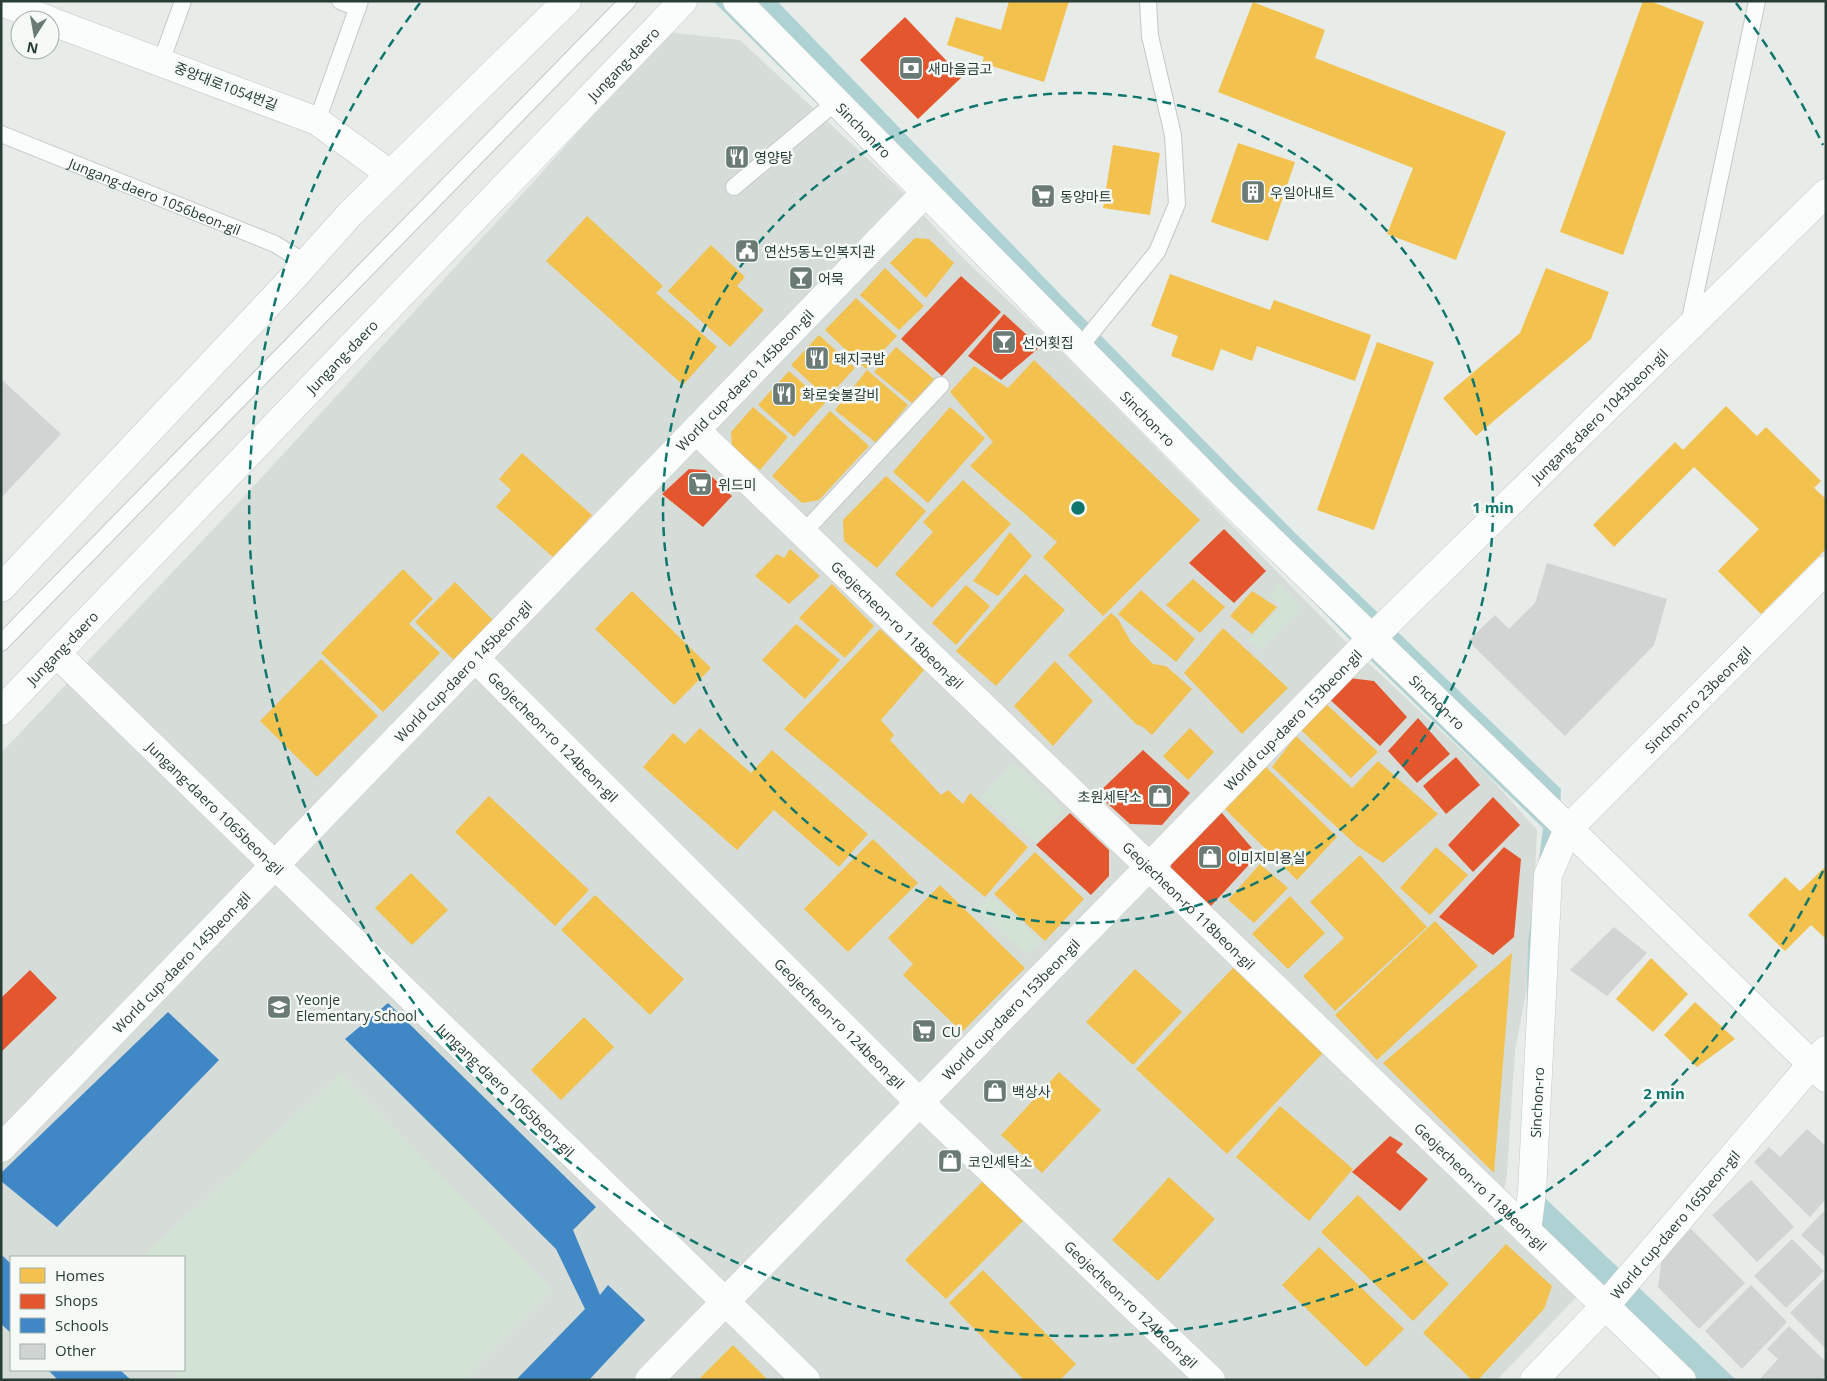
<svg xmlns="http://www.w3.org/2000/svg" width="1827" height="1381" font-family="'Open Sans','Noto Sans KR',sans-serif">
<rect width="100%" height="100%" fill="#e7ece9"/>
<!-- built -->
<path fill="#d6ddd9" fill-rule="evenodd" d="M 667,32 L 740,40 L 900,189 L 960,255 L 1058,348 L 1345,641 L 1489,776 L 1537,830 L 1531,966 L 1515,1051 L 1507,1173 L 1500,1214 L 1583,1290 L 1497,1380 L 1,1380 L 1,753 L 239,502 L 535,180 ZM 11,1257 L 184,1257 L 184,1370 L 11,1370 Z"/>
<!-- green -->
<g fill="#d2e3d6">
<polygon points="1278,582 1301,608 1260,650 1248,640 1280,608 1271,597"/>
<polygon points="1013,763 1064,810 1036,843 981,797"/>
<polygon points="991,895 1042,941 1027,954 975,910"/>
<polygon points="341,1073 553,1290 465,1380 180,1380 170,1370 184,1370 184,1257 142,1257"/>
</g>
<!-- water -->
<polygon fill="#aed2d4" points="713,1 777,1 1058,292 1296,534 1561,789 1546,1199 1736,1380 1678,1380 1522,1240 1528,942 1543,828 1353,643 1149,431"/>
<!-- homes -->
<g fill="#f2c14e">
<polygon points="1009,1 1069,1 1044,82 982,63 984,57 947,45 956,17 1001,30"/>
<polygon points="1643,1 1650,1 1704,22 1623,255 1560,232"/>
<polygon points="1253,2 1325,30 1315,58 1506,132 1456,260 1387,234 1413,168 1218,92"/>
<polygon points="1238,143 1295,162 1268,241 1211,222"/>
<polygon points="1113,145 1160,153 1150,215 1103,208"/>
<polygon points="587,216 663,286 656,293 717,347 683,385 546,261"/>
<polygon points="915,238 929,239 954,263 926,298 890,263"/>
<polygon points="711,245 745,277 737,286 764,310 730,347 668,291"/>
<polygon points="885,268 924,306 899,330 860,295"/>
<polygon points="1546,268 1609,292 1591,339 1476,436 1443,398 1520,333"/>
<polygon points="1170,274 1270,310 1274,300 1371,335 1355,381 1257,346 1252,361 1221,349 1213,371 1171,356 1178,336 1151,326"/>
<polygon points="856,298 897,336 866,369 825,330"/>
<polygon points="819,335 855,368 827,398 791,365"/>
<polygon points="1377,342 1434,362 1374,530 1317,510"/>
<polygon points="896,347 934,379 913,404 874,372"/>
<polygon points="1034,360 1200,520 1103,616 1043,557 1057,542 970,466 993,442 950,392 974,366 1008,388"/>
<polygon points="867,370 908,405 876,443 835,410"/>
<polygon points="789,371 825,403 794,437 758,405"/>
<polygon points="1726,406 1757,436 1766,427 1821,481 1814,488 1826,499 1826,549 1761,614 1718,571 1759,529 1694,467 1614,547 1593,525 1675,442 1683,450"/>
<polygon points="753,407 788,437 760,470 732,446 731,432"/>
<polygon points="950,407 985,438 928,503 893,472"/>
<polygon points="830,411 869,446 819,500 802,503 772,476"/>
<polygon points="522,453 592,515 554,558 496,507 511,490 499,479"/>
<polygon points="886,476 926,511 877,568 844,541 843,520"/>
<polygon points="963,480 1011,524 932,608 895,574 933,532 923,522"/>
<polygon points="1010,532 1032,556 998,596 973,581"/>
<polygon points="790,549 820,576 789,604 755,576 777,554 784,558"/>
<polygon points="403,569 433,599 409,624 440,653 383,712 321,653"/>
<polygon points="1025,574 1065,610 996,686 956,651"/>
<polygon points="1193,579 1225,607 1200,633 1166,605"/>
<polygon points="455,582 498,625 459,665 415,622"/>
<polygon points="832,584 874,626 845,658 799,618"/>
<polygon points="966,585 990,606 956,645 932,623"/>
<polygon points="1141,590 1195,639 1176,662 1118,614"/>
<polygon points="632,591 711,668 674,705 595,629"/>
<polygon points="1252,591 1277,607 1252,634 1230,616"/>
<polygon points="1111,613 1118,619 1131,642 1153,664 1166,666 1192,689 1152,735 1143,727 1136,724 1068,655"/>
<polygon points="796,624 840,660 805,699 762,660"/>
<polygon points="1223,628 1288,688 1242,734 1184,673"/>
<polygon points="880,629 924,670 881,720 894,735 890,740 941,795 948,790 963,804 970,793 1028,847 985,897 784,729"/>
<polygon points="321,659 378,716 317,777 260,721"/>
<polygon points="1055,661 1093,701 1053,746 1014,706"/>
<polygon points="1324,702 1378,752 1351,778 1301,730"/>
<polygon points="700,728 751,773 772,750 868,834 839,867 774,810 737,850 643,767 673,733 685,744"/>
<polygon points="1190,728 1214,752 1188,780 1163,756"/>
<polygon points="1296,736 1352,788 1378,761 1438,814 1383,863 1356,845 1272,767"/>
<polygon points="1265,766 1337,837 1297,880 1223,807"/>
<polygon points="489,796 589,890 555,926 455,832"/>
<polygon points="873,839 918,883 848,952 804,909"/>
<polygon points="1436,847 1468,875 1430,915 1400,888"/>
<polygon points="1035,852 1084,899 1045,941 994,894"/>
<polygon points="1360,855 1427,927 1335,1011 1303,976 1344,938 1310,902"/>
<polygon points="1260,864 1288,888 1254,923 1228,900"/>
<polygon points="1826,866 1826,939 1811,925 1785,951 1748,915 1785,877 1800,891"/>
<polygon points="411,873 448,910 412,945 375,908"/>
<polygon points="940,885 1025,968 962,1032 903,975 913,964 888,938"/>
<polygon points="595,895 684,979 650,1015 561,930"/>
<polygon points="1290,896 1325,933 1288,969 1252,934"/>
<polygon points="1435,921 1478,966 1377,1060 1335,1015"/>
<polygon points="1512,953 1494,1173 1383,1063"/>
<polygon points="1651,958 1688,994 1653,1032 1616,999"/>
<polygon points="1233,968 1323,1053 1227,1154 1136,1069"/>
<polygon points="1135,969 1182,1012 1133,1065 1086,1022"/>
<polygon points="1695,1002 1735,1039 1697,1067 1664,1035"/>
<polygon points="584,1017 614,1047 561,1100 531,1070"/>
<polygon points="1059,1072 1101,1110 1042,1173 1001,1135"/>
<polygon points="1280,1106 1353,1169 1309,1221 1236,1157"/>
<polygon points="1169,1177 1215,1219 1158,1281 1112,1240"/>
<polygon points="983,1181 1024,1220 946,1299 905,1260"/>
<polygon points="1358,1195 1449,1284 1413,1321 1321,1232"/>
<polygon points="1506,1244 1552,1286 1544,1309 1478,1380 1472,1380 1423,1333"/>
<polygon points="1319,1247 1404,1329 1366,1367 1282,1285"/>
<polygon points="983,1270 1076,1364 1060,1380 1024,1380 949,1303"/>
<polygon points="733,1345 768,1380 698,1380"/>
</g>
<!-- shops -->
<g fill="#e4572e">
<polygon points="905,17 962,77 918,119 860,60"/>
<polygon points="961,276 1001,312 942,376 901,339"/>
<polygon points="1004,314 1040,347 1001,380 968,356"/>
<polygon points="689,469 705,470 732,496 703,527 662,494"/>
<polygon points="1224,529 1266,571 1234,603 1189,563"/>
<polygon points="1341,677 1374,681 1407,717 1380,746 1325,695"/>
<polygon points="1418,718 1450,754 1417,783 1388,751"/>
<polygon points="1143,750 1190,793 1162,825 1130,824 1097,794"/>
<polygon points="1456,757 1480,785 1446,814 1423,786"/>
<polygon points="1493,797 1520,825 1473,872 1448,845"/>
<polygon points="1216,806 1258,855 1211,906 1171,875 1171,844"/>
<polygon points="1070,813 1109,850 1109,876 1091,895 1036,845"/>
<polygon points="1504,847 1521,859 1514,937 1493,955 1439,917"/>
<polygon points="30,970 57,998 1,1052 1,998"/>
<polygon points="1390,1136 1403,1144 1396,1152 1428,1179 1400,1211 1352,1172"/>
</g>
<!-- schools -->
<g fill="#3f88c5">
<polygon points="388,1003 596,1207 573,1230 600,1295 608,1285 645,1320 589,1380 516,1380 585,1309 556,1249 345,1039"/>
<polygon points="168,1012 219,1060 57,1227 1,1181 1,1173"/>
<polygon points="3,1256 11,1264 11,1333 1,1324 1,1258"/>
<polygon points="48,1370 120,1370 131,1380 58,1380"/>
</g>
<!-- building -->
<g fill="#d0d4d2">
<polygon points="1,379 61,434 1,498"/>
<polygon points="1547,563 1667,599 1654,645 1565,736 1468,641 1495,615 1509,629 1535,603"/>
<polygon points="1614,927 1647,953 1607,996 1570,970"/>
<polygon points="1807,1129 1826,1146 1826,1199 1810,1217 1754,1162 1769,1147 1780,1157"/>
<polygon points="1751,1180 1794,1227 1757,1262 1712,1215"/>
<polygon points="1826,1209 1826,1258 1801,1235"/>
<polygon points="1691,1229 1745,1283 1699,1329 1658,1287 1662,1257"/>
<polygon points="1792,1239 1824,1271 1786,1308 1754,1276"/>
<polygon points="1826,1277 1826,1349 1790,1313"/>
<polygon points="1751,1285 1787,1322 1742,1369 1705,1331"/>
<polygon points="1789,1326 1826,1362 1826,1375 1821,1380 1759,1380 1778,1359 1767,1349"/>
</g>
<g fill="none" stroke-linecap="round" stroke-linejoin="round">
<defs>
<g id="service">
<polyline points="340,1 358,8"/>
<polyline points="161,62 183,1"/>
<polyline points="317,121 360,1"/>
<path id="s1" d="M 1,134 L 275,244 L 306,263"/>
<polyline points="734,187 837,101"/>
<polyline points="1689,324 1757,1"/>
<polyline points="1079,348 1157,252 1177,204 1173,135 1150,36 1148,1"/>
<polyline points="803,533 941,385"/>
<polyline points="1,643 628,1"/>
</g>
<g id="minor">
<polyline points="1,2 49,20"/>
<polyline points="50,21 317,121 390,174"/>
<path id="s2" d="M 696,430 L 1682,1380"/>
<path id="s3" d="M 57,654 L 806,1380"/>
<path id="s4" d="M 475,658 L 919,1102 L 1211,1380"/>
<path id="s5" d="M 1,1148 L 925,193"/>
<path id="s6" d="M 1527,1231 L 1532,1192 L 1548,875 L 1568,829 L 1826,570"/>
<path id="s7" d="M 649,1380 L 1372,638"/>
<path id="s8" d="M 1534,1380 L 1605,1306 L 1811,1065 L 1826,1050"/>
</g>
<g id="tertiary">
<path id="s9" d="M 1372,638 L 1826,193"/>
</g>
<g id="secondary">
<path id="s10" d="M 737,1 L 1222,493 L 1826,1078"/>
<polyline points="1,588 290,281 350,214 567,1"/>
<path id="s11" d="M 1,711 L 683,1"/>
</g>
</defs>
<!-- service casing -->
<use href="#service" stroke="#c4c9c6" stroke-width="18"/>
<!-- minor casing -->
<use href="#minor" stroke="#c4c9c6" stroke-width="29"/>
<!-- tertiary casing -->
<use href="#tertiary" stroke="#c4c9c6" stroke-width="29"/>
<!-- secondary casing -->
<use href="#secondary" stroke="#c3c9c6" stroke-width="29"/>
<!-- service -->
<use href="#service" stroke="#fbfcfc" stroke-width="16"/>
<!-- minor -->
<use href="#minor" stroke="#fbfcfc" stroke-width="28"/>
<!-- tertiary -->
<use href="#tertiary" stroke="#fbfcfc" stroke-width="28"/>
<!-- secondary -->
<use href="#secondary" stroke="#fbfcfc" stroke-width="28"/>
</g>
<!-- distance rings -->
<g fill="none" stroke="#0f766e" stroke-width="2.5" stroke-dasharray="9 6">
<circle cx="1078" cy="508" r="415"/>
<path d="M1823 871A829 829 0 1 1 420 3M1736 3A829 829 0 0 1 1823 145"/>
</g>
<!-- icons -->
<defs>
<symbol id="bank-square" viewBox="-11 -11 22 22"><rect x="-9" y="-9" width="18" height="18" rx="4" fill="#6a7a74" stroke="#f6faf7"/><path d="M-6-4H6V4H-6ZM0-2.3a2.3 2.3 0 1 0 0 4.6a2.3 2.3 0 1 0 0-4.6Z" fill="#fff"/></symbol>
<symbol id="restaurant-square" viewBox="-11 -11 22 22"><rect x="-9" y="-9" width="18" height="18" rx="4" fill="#6a7a74" stroke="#f6faf7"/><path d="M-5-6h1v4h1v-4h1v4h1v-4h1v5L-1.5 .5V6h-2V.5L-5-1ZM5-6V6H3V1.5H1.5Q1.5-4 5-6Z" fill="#fff"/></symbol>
<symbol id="building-square" viewBox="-11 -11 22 22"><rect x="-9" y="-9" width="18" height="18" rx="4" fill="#6a7a74" stroke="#f6faf7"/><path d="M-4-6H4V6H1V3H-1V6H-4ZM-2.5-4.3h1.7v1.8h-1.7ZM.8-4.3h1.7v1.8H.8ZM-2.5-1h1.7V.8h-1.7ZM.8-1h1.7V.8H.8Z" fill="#fff"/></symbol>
<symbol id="supermarket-square" viewBox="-11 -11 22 22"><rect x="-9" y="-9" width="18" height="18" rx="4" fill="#6a7a74" stroke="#f6faf7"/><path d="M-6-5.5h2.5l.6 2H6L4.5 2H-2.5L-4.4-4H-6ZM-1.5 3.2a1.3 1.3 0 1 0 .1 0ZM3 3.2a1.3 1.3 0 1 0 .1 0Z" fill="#fff"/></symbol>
<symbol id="civic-square" viewBox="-11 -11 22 22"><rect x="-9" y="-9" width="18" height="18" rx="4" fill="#6a7a74" stroke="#f6faf7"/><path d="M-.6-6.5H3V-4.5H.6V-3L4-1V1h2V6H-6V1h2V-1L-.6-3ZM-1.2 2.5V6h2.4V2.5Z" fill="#fff"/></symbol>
<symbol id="bar-square" viewBox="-11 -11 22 22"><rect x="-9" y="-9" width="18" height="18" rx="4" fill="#6a7a74" stroke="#f6faf7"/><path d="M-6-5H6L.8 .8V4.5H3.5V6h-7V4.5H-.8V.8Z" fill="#fff"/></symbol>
<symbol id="shop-square" viewBox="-11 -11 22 22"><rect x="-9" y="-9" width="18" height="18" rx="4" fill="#6a7a74" stroke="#f6faf7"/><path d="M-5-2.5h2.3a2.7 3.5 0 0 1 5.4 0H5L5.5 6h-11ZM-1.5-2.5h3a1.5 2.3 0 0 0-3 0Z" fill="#fff"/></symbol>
<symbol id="school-square" viewBox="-11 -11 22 22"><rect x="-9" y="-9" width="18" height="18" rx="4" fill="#6a7a74" stroke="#f6faf7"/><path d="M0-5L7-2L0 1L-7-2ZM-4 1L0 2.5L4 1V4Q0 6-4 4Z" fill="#fff"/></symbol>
</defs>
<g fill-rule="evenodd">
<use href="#bank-square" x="897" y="54" width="28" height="28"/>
<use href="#restaurant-square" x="723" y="143" width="28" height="28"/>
<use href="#building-square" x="1239" y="178" width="28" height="28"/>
<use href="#supermarket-square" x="1029" y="182" width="28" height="28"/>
<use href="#civic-square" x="733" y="237" width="28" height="28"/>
<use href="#bar-square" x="787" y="264" width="28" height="28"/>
<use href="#bar-square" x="990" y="328" width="28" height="28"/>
<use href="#restaurant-square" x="803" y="344" width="28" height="28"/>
<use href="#restaurant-square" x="770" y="380" width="28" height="28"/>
<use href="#supermarket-square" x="686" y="470" width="28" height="28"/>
<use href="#shop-square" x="1146" y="782" width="28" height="28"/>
<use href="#shop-square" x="1196" y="843" width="28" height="28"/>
<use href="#school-square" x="265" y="993" width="28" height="28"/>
<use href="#supermarket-square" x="910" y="1017" width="28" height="28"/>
<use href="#shop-square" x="981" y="1077" width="28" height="28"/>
<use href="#shop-square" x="936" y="1147" width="28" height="28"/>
</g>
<g text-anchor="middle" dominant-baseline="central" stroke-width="5" stroke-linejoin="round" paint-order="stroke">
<!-- street labels -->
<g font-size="14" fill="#273d35" stroke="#f6faf7">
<text stroke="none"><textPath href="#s11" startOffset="898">Jungang-daero</textPath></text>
<text transform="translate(226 86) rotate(21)">중앙대로1054번길</text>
<text stroke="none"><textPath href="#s10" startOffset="181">Sinchon-ro</textPath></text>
<text stroke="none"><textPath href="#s1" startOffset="166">Jungang-daero 1056beon-gil</textPath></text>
<text stroke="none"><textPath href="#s11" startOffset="492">Jungang-daero</textPath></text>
<text stroke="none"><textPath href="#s5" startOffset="1069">World cup-daero 145beon-gil</textPath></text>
<text stroke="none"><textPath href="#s9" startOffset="318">Jungang-daero 1043beon-gil</textPath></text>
<text stroke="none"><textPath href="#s10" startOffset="586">Sinchon-ro</textPath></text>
<text stroke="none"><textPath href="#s2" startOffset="280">Geojecheon-ro 118beon-gil</textPath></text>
<text stroke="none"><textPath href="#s11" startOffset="88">Jungang-daero</textPath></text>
<text stroke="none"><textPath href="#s5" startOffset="664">World cup-daero 145beon-gil</textPath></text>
<text stroke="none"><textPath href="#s6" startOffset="590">Sinchon-ro 23beon-gil</textPath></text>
<text stroke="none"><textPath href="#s10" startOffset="991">Sinchon-ro</textPath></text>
<text stroke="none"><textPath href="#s7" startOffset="922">World cup-daero 153beon-gil</textPath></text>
<text stroke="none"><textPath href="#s4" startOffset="111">Geojecheon-ro 124beon-gil</textPath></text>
<text stroke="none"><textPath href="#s3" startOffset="221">Jungang-daero 1065beon-gil</textPath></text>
<text stroke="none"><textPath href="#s2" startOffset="685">Geojecheon-ro 118beon-gil</textPath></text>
<text stroke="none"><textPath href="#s5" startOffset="259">World cup-daero 145beon-gil</textPath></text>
<text stroke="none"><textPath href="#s7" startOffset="518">World cup-daero 153beon-gil</textPath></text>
<text stroke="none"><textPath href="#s4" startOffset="516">Geojecheon-ro 124beon-gil</textPath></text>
<text stroke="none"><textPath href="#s3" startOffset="626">Jungang-daero 1065beon-gil</textPath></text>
<text stroke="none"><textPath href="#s6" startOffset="129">Sinchon-ro</textPath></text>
<text stroke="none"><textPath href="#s2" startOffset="1090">Geojecheon-ro 118beon-gil</textPath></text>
<text stroke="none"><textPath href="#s8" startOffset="210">World cup-daero 165beon-gil</textPath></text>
<text stroke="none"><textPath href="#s4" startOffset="921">Geojecheon-ro 124beon-gil</textPath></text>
</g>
<!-- poi labels -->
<g font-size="14" fill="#273d35" stroke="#f6faf7" text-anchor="start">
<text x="928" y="68">새마을금고</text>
<text x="754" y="157">영양탕</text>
<text x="1270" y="192">우일아내트</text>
<text x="1060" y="196">동양마트</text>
<text x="764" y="251">연산5동노인복지관</text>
<text x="818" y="278">어묵</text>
<text x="1022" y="342">선어횟집</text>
<text x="834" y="358">돼지국밥</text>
<text x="802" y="394">화로숯불갈비</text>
<text x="718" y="484">위드미</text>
<text x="1142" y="796" text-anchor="end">초원세탁소</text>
<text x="1228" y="857">이미지미용실</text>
<text x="296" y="999">Yeonje<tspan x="296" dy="16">Elementary School</tspan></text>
<text x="942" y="1031">CU</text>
<text x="1012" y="1091">백상사</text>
<text x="968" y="1161">코인세탁소</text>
</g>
</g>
<circle cx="1078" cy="508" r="8" fill="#0f766e" stroke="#f6faf7" stroke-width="2.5"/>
<g font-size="15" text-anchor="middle" font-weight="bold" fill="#0f766e" stroke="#f6faf7" stroke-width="5" stroke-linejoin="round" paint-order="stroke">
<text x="1493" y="513">1 min</text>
<text x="1664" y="1099">2 min</text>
</g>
<!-- border -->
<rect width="1827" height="1381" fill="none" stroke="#273d35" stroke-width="5"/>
<!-- legend -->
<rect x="10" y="1256" width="175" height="115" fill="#f6faf7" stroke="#a3aea9"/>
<rect x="20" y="1268" width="25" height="15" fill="#f2c14e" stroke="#a3aea9"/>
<text x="55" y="1281" font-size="15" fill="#273d35">Homes</text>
<rect x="20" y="1294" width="25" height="15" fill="#e4572e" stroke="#a3aea9"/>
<text x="55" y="1306" font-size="15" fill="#273d35">Shops</text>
<rect x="20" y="1318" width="25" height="15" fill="#3f88c5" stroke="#a3aea9"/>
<text x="55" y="1331" font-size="15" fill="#273d35">Schools</text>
<rect x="20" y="1344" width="25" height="15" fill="#d0d4d2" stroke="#a3aea9"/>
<text x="55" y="1356" font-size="15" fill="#273d35">Other</text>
<!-- north arrow -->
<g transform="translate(35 35) rotate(191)"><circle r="24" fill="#f6faf7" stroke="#a3aea9"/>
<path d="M0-4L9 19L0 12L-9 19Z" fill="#6a7a74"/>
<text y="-8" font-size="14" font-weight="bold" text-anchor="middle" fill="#273d35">N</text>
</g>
</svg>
